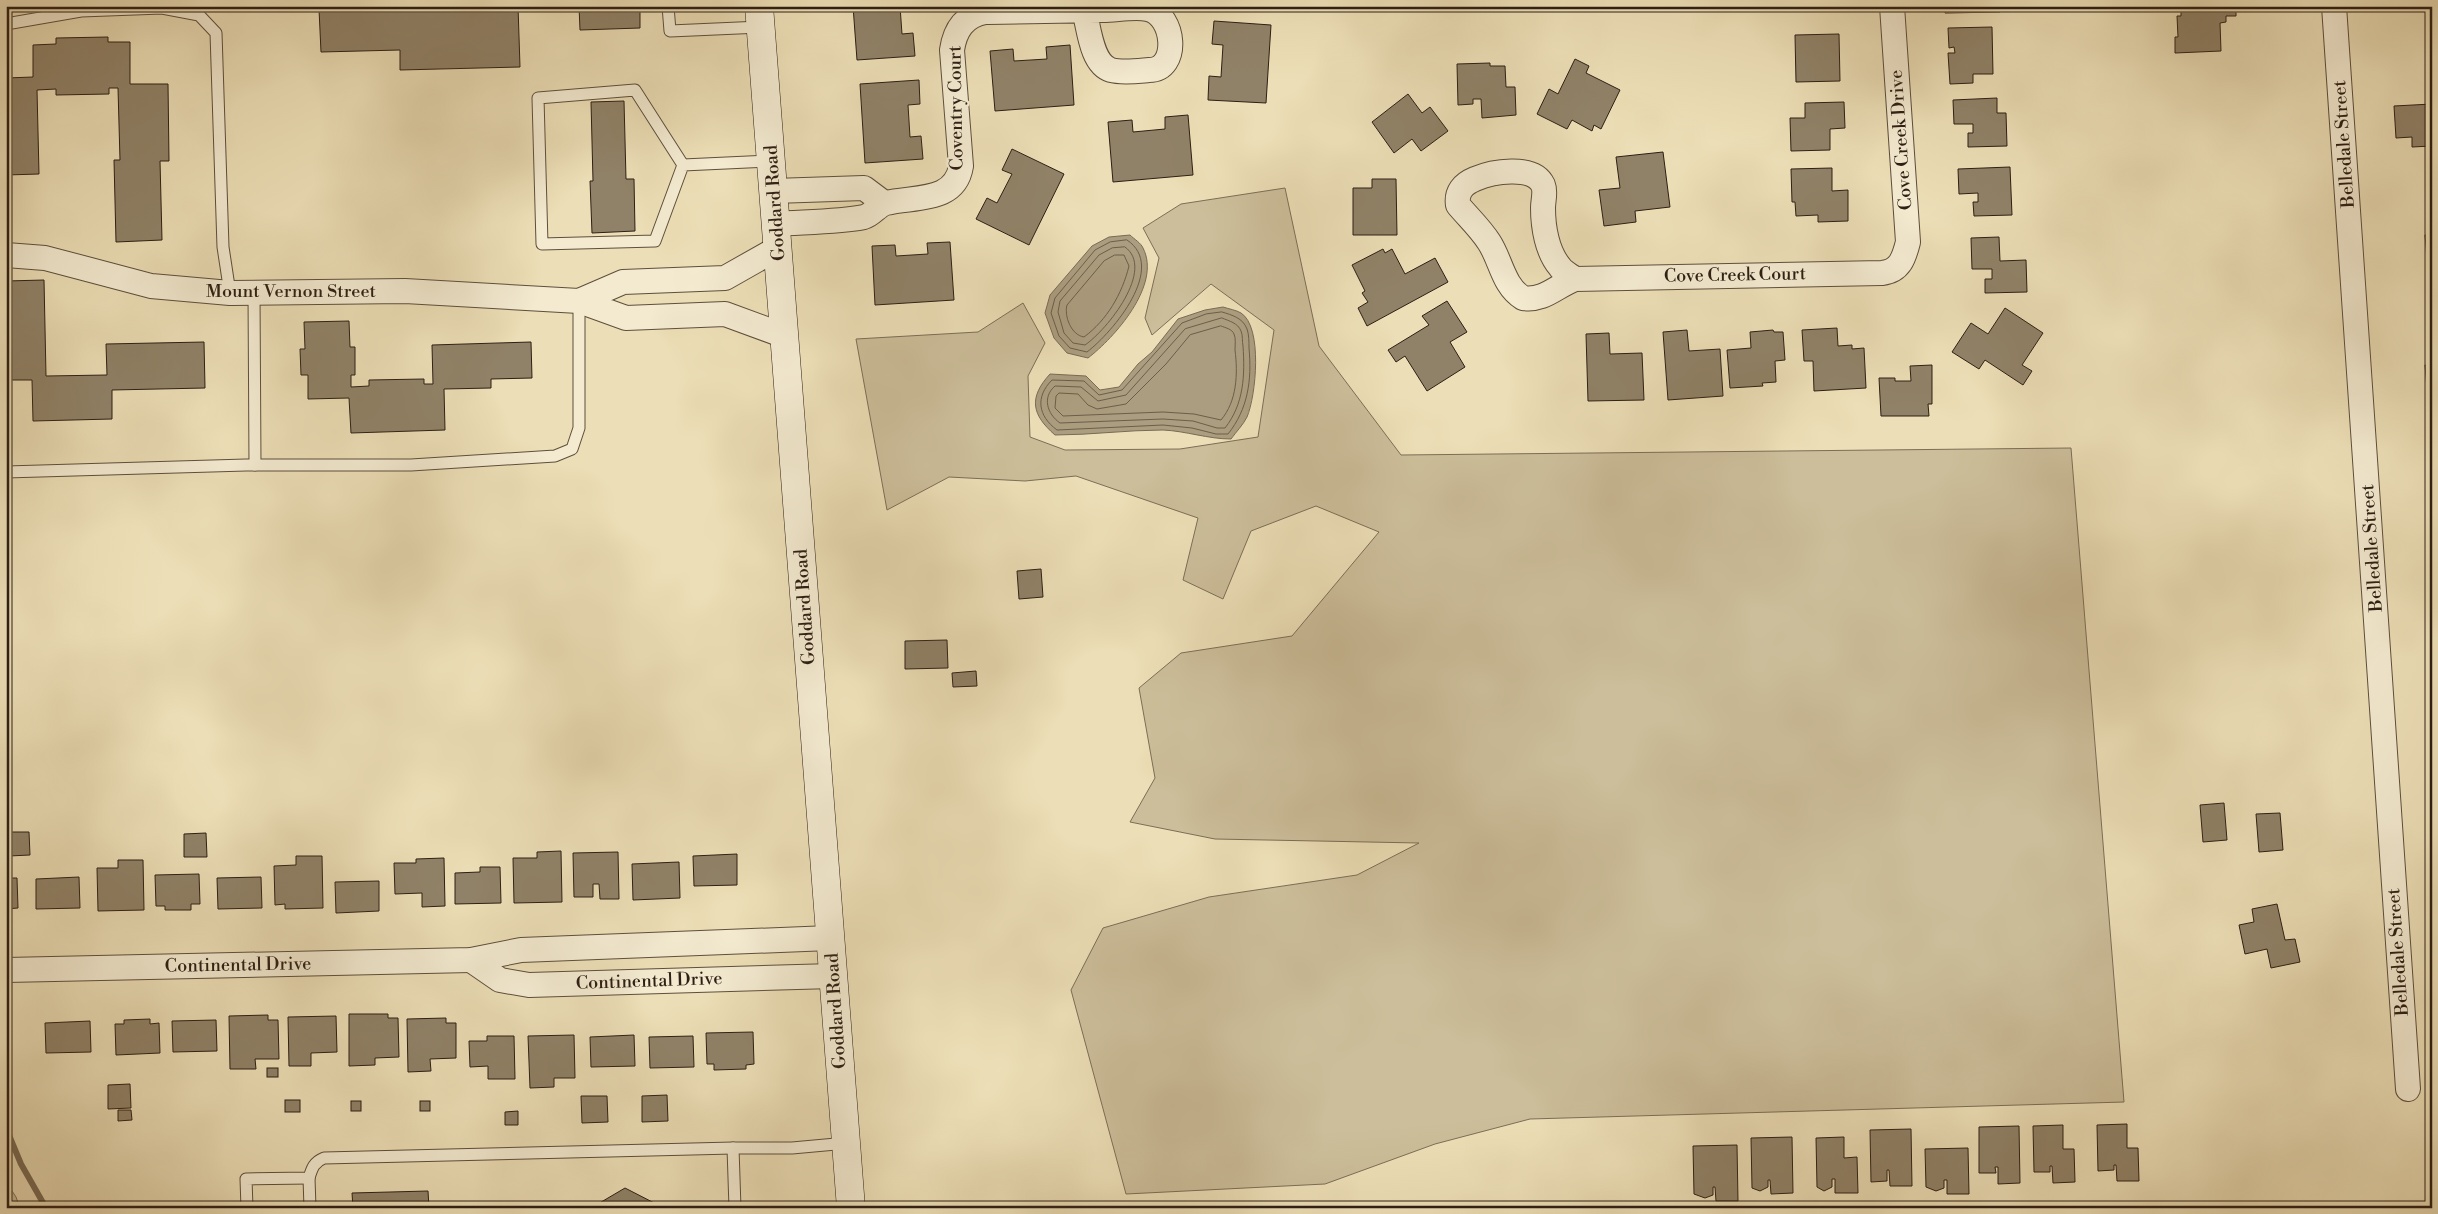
<svg xmlns="http://www.w3.org/2000/svg" width="2438" height="1214" font-family="'Libre Bodoni',serif">
<rect width="100%" height="100%" fill="#ecdeb6"/>
<filter id="stains"><feTurbulence type="fractalNoise" baseFrequency=".004" numOctaves="4"/><feColorMatrix values="0 0 0 0 .2 0 0 0 0 .09 0 0 0 0 .02 0 0 0 .5 -.17"/></filter>
<radialGradient id="worn" r=".72"><stop offset=".6" stop-color="#630" stop-opacity="0"/><stop offset="1" stop-color="#630" stop-opacity=".3"/></radialGradient>
<!-- green -->
<g fill="#ccbe9a" stroke="#7c6e57">
<polygon points="1285,188 1319,346 1401,455 2071,448 2124,1102 1530,1119 1435,1144 1325,1184 1126,1194 1071,990 1103,928 1209,897 1357,875 1419,843 1215,839 1130,822 1155,778 1139,688 1181,653 1292,636 1379,532 1316,506 1251,531 1223,599 1183,580 1198,518 1076,476 1025,481 949,477 887,510 856,339 978,332 1023,303 1045,343 1028,376 1030,437 1065,450 1180,449 1258,437 1274,330 1211,284 1152,335 1145,318 1159,258 1143,228 1181,204"/>
<polygon points="6,1182 16,1197 20,1208 6,1208"/>
</g>
<!-- water -->
<g fill="#ab9d7f" stroke="#796b54">
<path d="M 1130,235 C 1134,239 1141,243 1143,248 C 1162,285 1114,338 1088,358 L 1067,353 L 1054,338 L 1045,313 L 1050,295 L 1092,246 L 1109,237 Z"/>
<path d="M 1223,307 C 1229,309 1236,310 1241,313 C 1263,327 1256,396 1247,417 C 1243,425 1236,432 1231,439 C 1208,439 1186,431 1163,430 C 1127,430 1091,435 1055,435 C 1032,415 1028,398 1050,374 L 1086,376 L 1100,390 L 1119,387 L 1138,364 L 1152,352 L 1178,319 L 1205,310 Z"/>
</g>
<g fill="none" stroke-linecap="round" stroke-linejoin="round">
<!-- shore -->
<g stroke="#6c5e4a" stroke-width="1">
<path d="M 1127,240 C 1168,267 1113,332 1087,352 L 1070,348 L 1059,336 L 1051,313 L 1055,298 L 1095,250 L 1110,242 Z"/>
<path d="M 1125,247 C 1156,269 1107,330 1085,345 L 1073,343 L 1064,333 L 1058,312 L 1060,301 L 1099,255 L 1112,248 Z"/>
<path d="M 1115,255 L 1124,255 L 1129,266 C 1122,294 1107,320 1084,337 C 1071,335 1064,316 1067,305 L 1104,261 Z"/>
<path d="M 1222,312 C 1232,315 1243,318 1247,329 C 1249,334 1249,343 1249,348 C 1252,380 1248,409 1228,434 L 1216,434 L 1192,428 L 1163,425 L 1057,430 C 1038,416 1035,397 1052,380 L 1084,381 L 1099,395 L 1122,390 L 1182,323 L 1206,314 Z"/>
<path d="M 1222,318 C 1229,321 1238,323 1241,331 C 1243,335 1242,342 1243,346 C 1245,375 1244,404 1225,428 L 1217,428 L 1193,421 L 1163,419 L 1060,423 C 1047,414 1042,397 1055,386 L 1081,387 L 1098,401 L 1126,395 L 1185,329 Z"/>
<path d="M 1221,326 C 1226,328 1232,329 1234,334 C 1236,338 1235,345 1235,350 C 1238,374 1237,401 1221,420 L 1194,414 L 1163,412 L 1063,416 L 1055,408 L 1056,396 L 1059,393 L 1078,394 L 1088,405 L 1097,409 L 1126,404 L 1166,364 L 1190,335 Z"/>
</g>
<!-- stream -->
<polyline stroke="#796b54" stroke-width="6" points="6,1128 21,1164 46,1208"/>
</g>
<!-- building -->
<g fill="#908268" stroke="#2d1f14">
<polygon points="448,6 518,6 520,67 400,70 400,50 321,52 319,9"/>
<polygon points="579,6 640,6 640,28 580,30"/>
<polygon points="853,6 900,6 902,34 913,33 915,56 857,60"/>
<polygon points="1944,6 2000,6 2000,12 1945,13"/>
<polygon points="2181,6 2236,6 2236,16 2226,16 2226,22 2220,23 2221,51 2175,53 2175,37 2178,37 2177,16 2181,16"/>
<polygon points="1214,21 1271,25 1266,103 1208,100 1209,76 1221,77 1223,45 1212,44"/>
<polygon points="1992,27 1993,74 1973,74 1973,83 1950,84 1948,53 1955,53 1954,47 1949,48 1948,28"/>
<polygon points="1839,34 1840,81 1796,82 1795,35"/>
<polygon points="108,37 108,42 130,42 130,84 168,84 169,161 160,161 162,240 116,242 114,160 120,160 118,88 109,88 109,94 56,95 56,89 37,90 39,174 6,175 6,78 33,77 33,45 56,44 56,38"/>
<polygon points="1070,45 1074,105 995,111 990,51 1013,49 1014,61 1047,59 1046,47"/>
<polygon points="1575,59 1589,66 1586,73 1620,90 1601,129 1594,125 1592,131 1572,120 1567,129 1537,114 1549,89 1558,94"/>
<polygon points="1490,63 1490,66 1505,66 1506,87 1515,87 1516,115 1482,118 1481,99 1473,99 1473,104 1458,105 1457,64"/>
<polygon points="919,80 920,104 908,105 910,137 921,136 923,159 865,163 860,84"/>
<polygon points="1408,94 1422,113 1430,107 1448,131 1421,151 1412,139 1394,153 1372,122"/>
<polygon points="1997,98 1997,113 2006,113 2007,146 1968,147 1968,133 1973,133 1973,124 1954,124 1953,100"/>
<polygon points="624,101 626,179 634,179 635,231 592,233 590,181 593,181 591,102"/>
<polygon points="1844,102 1845,128 1830,129 1830,150 1791,151 1790,118 1805,118 1805,103"/>
<polygon points="2432,104 2432,146 2412,147 2412,137 2396,138 2394,106"/>
<polygon points="1188,115 1193,175 1113,182 1108,122 1132,120 1133,132 1165,129 1165,117"/>
<polygon points="1012,149 1064,174 1029,245 976,219 987,198 997,203 1012,174 1002,170"/>
<polygon points="1663,152 1670,207 1635,211 1636,222 1604,226 1599,190 1620,188 1616,157"/>
<polygon points="2010,167 2012,215 1974,216 1973,202 1978,202 1978,193 1959,194 1958,169"/>
<polygon points="1832,168 1832,191 1848,190 1848,221 1818,222 1818,215 1796,216 1795,202 1792,202 1791,169"/>
<polygon points="1372,179 1396,179 1397,235 1353,235 1353,188 1372,188"/>
<polygon points="2432,234 2432,272 2428,272 2425,235"/>
<polygon points="1999,237 2000,261 2026,260 2027,292 1985,293 1985,279 1992,279 1992,269 1972,269 1971,238"/>
<polygon points="950,242 954,300 875,305 872,246 895,245 896,256 928,254 927,243"/>
<polygon points="1383,249 1385,253 1392,249 1405,274 1435,258 1448,282 1367,326 1358,308 1368,302 1362,293 1365,291 1352,265"/>
<polygon points="44,280 46,376 107,375 106,344 204,342 205,388 112,390 112,419 33,421 32,380 6,380 6,281"/>
<polygon points="1447,301 1467,332 1450,342 1465,367 1427,391 1405,356 1396,362 1388,350 1429,325 1422,316"/>
<polygon points="2005,308 2043,333 2022,365 2032,371 2023,385 1985,360 1979,369 1952,352 1971,323 1988,334"/>
<polygon points="349,321 350,347 355,347 355,375 351,375 351,387 369,386 369,380 424,379 424,384 433,384 432,345 531,342 532,378 491,379 491,388 444,389 445,430 351,433 349,398 308,399 308,375 301,375 300,349 305,349 304,322"/>
<polygon points="1837,328 1838,346 1852,345 1852,349 1864,348 1866,388 1814,391 1813,361 1804,361 1802,330"/>
<polygon points="1687,330 1689,351 1720,349 1723,396 1668,400 1663,332"/>
<polygon points="1773,330 1774,332 1783,332 1785,360 1775,361 1776,382 1762,383 1763,386 1730,388 1727,350 1751,348 1750,332"/>
<polygon points="1609,333 1610,354 1642,353 1644,400 1588,401 1586,334"/>
<polygon points="1932,365 1932,404 1928,404 1929,416 1881,416 1879,378 1895,378 1895,381 1911,381 1910,366"/>
<polygon points="2425,365 2432,365 2432,402 2428,402"/>
<polygon points="2428,432 2432,432 2432,469 2430,469"/>
<polygon points="1041,569 1043,597 1019,599 1017,571"/>
<polygon points="947,640 948,668 905,669 905,641"/>
<polygon points="976,671 977,686 953,687 952,673"/>
<polygon points="2224,803 2227,840 2203,842 2200,805"/>
<polygon points="2280,813 2283,850 2259,852 2256,814"/>
<polygon points="8,832 29,832 30,855 9,856"/>
<polygon points="206,833 207,857 184,857 184,834"/>
<polygon points="561,851 562,902 514,903 513,858 537,858 537,852"/>
<polygon points="618,852 619,899 600,899 599,884 593,884 593,897 574,897 573,853"/>
<polygon points="737,854 737,885 694,886 693,856"/>
<polygon points="296,856 322,856 323,908 285,909 285,904 275,905 274,866 296,865"/>
<polygon points="444,858 445,906 422,907 422,893 395,894 394,863 416,863 416,859"/>
<polygon points="118,860 143,860 144,910 98,911 97,868 118,868"/>
<polygon points="679,862 680,898 633,900 632,864"/>
<polygon points="480,867 500,867 501,903 455,904 455,873 480,872"/>
<polygon points="199,874 200,904 191,904 191,910 165,910 165,906 156,906 155,875"/>
<polygon points="79,877 80,908 36,909 36,879"/>
<polygon points="261,877 262,908 218,909 217,878"/>
<polygon points="6,878 17,878 18,908 6,909"/>
<polygon points="379,881 379,911 336,913 335,882"/>
<polygon points="2277,904 2285,940 2295,939 2300,962 2271,968 2267,949 2245,954 2239,925 2254,922 2252,909"/>
<polygon points="349,1014 388,1014 388,1018 398,1018 399,1057 375,1058 375,1065 349,1066"/>
<polygon points="268,1015 268,1020 278,1020 279,1059 255,1059 256,1069 230,1069 229,1016"/>
<polygon points="336,1016 337,1052 311,1053 311,1066 289,1066 288,1017"/>
<polygon points="446,1018 446,1023 456,1023 456,1058 430,1059 431,1071 408,1072 407,1019"/>
<polygon points="150,1019 150,1024 159,1023 160,1053 116,1055 115,1024 124,1024 124,1020"/>
<polygon points="216,1020 217,1051 173,1052 172,1021"/>
<polygon points="90,1021 91,1052 46,1053 45,1023"/>
<polygon points="753,1032 754,1064 746,1065 746,1069 714,1070 714,1064 707,1064 706,1033"/>
<polygon points="574,1035 575,1078 554,1078 554,1087 530,1088 528,1036"/>
<polygon points="634,1035 635,1066 591,1067 590,1037"/>
<polygon points="487,1036 514,1036 515,1079 488,1079 488,1066 470,1067 469,1041 487,1041"/>
<polygon points="693,1036 694,1067 650,1068 649,1037"/>
<rect x="267" y="1068" width="11" height="9"/>
<polygon points="130,1084 131,1108 108,1109 108,1085"/>
<polygon points="667,1095 668,1121 642,1122 642,1096"/>
<polygon points="581,1096 607,1096 608,1122 582,1123"/>
<rect x="285" y="1100" width="15" height="12"/>
<rect x="351" y="1101" width="10" height="10"/>
<rect x="420" y="1101" width="10" height="10"/>
<polygon points="118,1110 131,1110 132,1120 118,1121"/>
<polygon points="518,1111 518,1125 505,1125 505,1112"/>
<polygon points="2127,1124 2127,1148 2138,1148 2139,1181 2117,1181 2116,1165 2114,1165 2114,1170 2098,1171 2097,1125"/>
<polygon points="2063,1125 2063,1149 2074,1149 2075,1182 2053,1183 2052,1166 2050,1166 2050,1172 2034,1172 2033,1126"/>
<polygon points="2019,1126 2020,1183 1998,1184 1998,1167 1995,1167 1996,1173 1979,1173 1979,1127"/>
<polygon points="1911,1129 1912,1186 1890,1186 1889,1170 1887,1170 1887,1181 1871,1182 1870,1130"/>
<polygon points="1792,1137 1793,1193 1771,1194 1770,1180 1768,1180 1768,1187 1760,1191 1752,1188 1751,1138"/>
<polygon points="1844,1137 1844,1158 1857,1157 1858,1193 1835,1193 1835,1179 1832,1179 1832,1187 1824,1191 1817,1187 1816,1138"/>
<polygon points="1737,1145 1738,1201 1716,1201 1715,1187 1713,1187 1713,1195 1705,1198 1694,1194 1693,1146"/>
<polygon points="1968,1148 1969,1194 1947,1194 1947,1180 1944,1180 1944,1188 1936,1191 1926,1187 1925,1149"/>
<polygon points="625,1188 664,1208 591,1208"/>
<polygon points="428,1191 429,1208 353,1208 352,1193"/>
</g>
<g fill="none" stroke-linecap="round" stroke-linejoin="round">
<defs>
<g id="service">
<polyline points="668,6 670,31 761,27"/>
<polyline points="6,24 81,11 162,8 199,15 216,33 223,247 230,293"/>
<polyline points="683,165 655,241 542,244 538,98 635,90 683,165 771,161"/>
<polyline points="254,293 255,465"/>
<polyline points="6,472 246,465 411,465 555,456 572,449 579,428 579,301"/>
<polyline points="733,1148 735,1208"/>
<polyline points="309,1178 310,1208"/>
<path d="M 247,1208 L 246,1179 L 309,1178 C 312,1168 314,1162 324,1158 L 733,1148 L 792,1148 L 847,1143"/>
</g>
<g id="minor">
<polyline points="2334,6 2408,1089"/>
<polyline points="774,191 864,188 884,203"/>
<path d="M 776,224 C 802,222 840,222 864,217 C 872,215 878,205 886,203 C 915,196 955,203 961,166 L 952,50 C 955,30 964,16 985,12 C 1024,11 1063,11 1103,10 C 1116,10 1135,6 1148,9 C 1175,15 1180,70 1149,70 C 1137,71 1122,73 1111,70 C 1091,64 1089,27 1084,10"/>
<polyline points="778,248 725,278 623,282 579,301 626,318 725,314 785,336"/>
<polyline points="6,255 45,258 151,286 230,293 405,291 579,301"/>
<path d="M 1575,279 C 1570,275 1563,272 1560,267 C 1547,252 1543,227 1543,208 C 1543,200 1546,192 1543,185 C 1533,164 1491,172 1475,179 C 1463,184 1456,192 1458,205 C 1468,217 1480,228 1489,242 C 1501,260 1503,286 1523,298 C 1545,301 1556,286 1575,279 L 1882,273 C 1900,271 1904,258 1908,242 L 1892,6"/>
<polyline points="471,960 500,980 529,985 833,976"/>
<polyline points="6,970 471,960 521,950 830,938"/>
</g>
<polyline id="secondary" points="759,6 851,1208"/>
</defs>
<!-- service casing -->
<use href="#service" stroke="#5d4f3c" stroke-width="13"/>
<!-- minor casing -->
<use href="#minor" stroke="#5d4f3c" stroke-width="26"/>
<!-- secondary casing -->
<use href="#secondary" stroke="#2d1f14" stroke-width="29"/>
<!-- service -->
<use href="#service" stroke="#f3ead0" stroke-width="11"/>
<!-- minor -->
<use href="#minor" stroke="#f3ead0" stroke-width="24"/>
<!-- secondary -->
<use href="#secondary" stroke="#f3ead0" stroke-width="28"/>
</g>
<g text-anchor="middle" dominant-baseline="central" stroke-width="4.5" stroke-linejoin="round" paint-order="stroke">
<!-- street labels -->
<g font-size="18" fill="#2d1f14" stroke="#f3ead0">
<text transform="translate(956 108) rotate(-91)">Coventry Court</text>
<text transform="translate(1901 140) rotate(-94)">Cove Creek Drive</text>
<text transform="translate(2344 144) rotate(-94)">Belledale Street</text>
<text transform="translate(775 203) rotate(-94)">Goddard Road</text>
<text transform="translate(1735 275) rotate(-1)">Cove Creek Court</text>
<text x="291" y="291">Mount Vernon Street</text>
<text transform="translate(2372 548) rotate(-94)">Belledale Street</text>
<text transform="translate(805 607) rotate(-94)">Goddard Road</text>
<text transform="translate(2398 952) rotate(-94)">Belledale Street</text>
<text transform="translate(238 965) rotate(-1)">Continental Drive</text>
<text transform="translate(649 981) rotate(-2)">Continental Drive</text>
<text transform="translate(836 1011) rotate(-94)">Goddard Road</text>
</g>
</g>
<!-- margin -->
<rect width="2438" height="1214" fill="none" stroke="#ecdeb6" stroke-width="25"/>
<rect x="8" y="8" width="2423" height="1199" fill="none" stroke="#2d1f14" stroke-width="2.5"/>
<rect x="12" y="12" width="2413" height="1189" fill="none" stroke="#2d1f14"/>
<rect width="100%" height="100%" filter="url(#stains)"/>
<rect width="100%" height="100%" fill="url(#worn)"/>
</svg>
